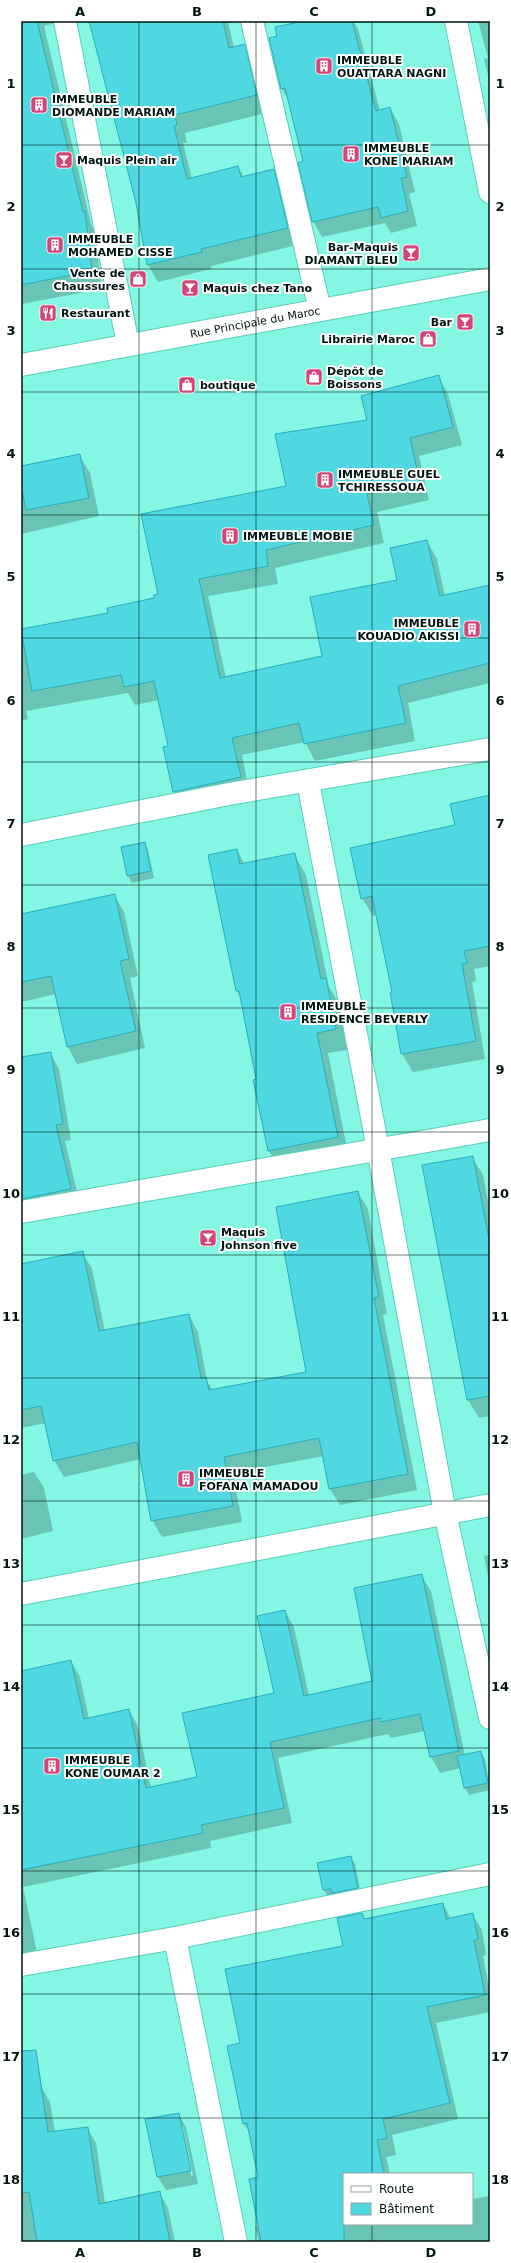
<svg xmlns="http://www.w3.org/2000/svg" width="511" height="2263" font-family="'DejaVu Sans',sans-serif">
<rect width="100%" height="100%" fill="#84f6e4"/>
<!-- shadow -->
<g fill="#0003" fill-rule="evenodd">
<polygon points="21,21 63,21 44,26 91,224 94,230 102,289 21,304"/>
<polygon points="90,21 228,21 234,48 244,45 254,63 266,113 185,133 187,143 183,143 192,179 238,167 244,177 273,170 284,187 297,245 211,266 211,269 158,282 148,265 137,203"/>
<polygon points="309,21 353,21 358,29 380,111 390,108 399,124 415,192 409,194 417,226 391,233 385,223 322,237 313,221 304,162 289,101 282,89 279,37"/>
<polygon points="478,21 490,21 490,83 484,59 488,58"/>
<polygon points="438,376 448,394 462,445 419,456 429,500 377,512 384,543 275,568 278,584 208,596 226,678 323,657 398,580 427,541 437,559 445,596 490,589 490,683 408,703 415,741 315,761 305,742 242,755 250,795 184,809 174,792 169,746 159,700 135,705 128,693 26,711 28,719 21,721 21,630 109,613 155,598 369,421"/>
<polygon points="79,455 90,473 99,516 21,534 21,466"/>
<polygon points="490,796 490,966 474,969 476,981 472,982 485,1059 413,1072 402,1054 393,992 377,915 373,916 362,898 456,826"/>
<polygon points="144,843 148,850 154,878 132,883 128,876"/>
<polygon points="237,850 245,865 294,854 306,875 329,987 337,1000 347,1050 328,1053 349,1158 281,1171 269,1151 254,1080 257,1080 242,1000 237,991 209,856"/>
<polygon points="114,895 124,912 138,976 130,978 145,1048 77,1064 68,1047 56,994 21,1002 21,915"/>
<polygon points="50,1053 59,1069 71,1140 65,1141 80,1204 21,1218 21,1058"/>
<polygon points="472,1157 483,1175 490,1212 490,1416 479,1418 468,1400 423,1166"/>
<polygon points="358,1192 368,1209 387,1314 383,1315 417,1490 340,1505 330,1489 324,1456 233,1473 242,1522 162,1537 152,1520 141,1459 64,1477 54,1460 46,1423 21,1428 21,1265 82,1252 92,1269 105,1331 189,1315 198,1332 207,1381 213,1390 307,1373"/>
<polygon points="34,1472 44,1488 53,1531 21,1539 21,1475"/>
<polygon points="490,1555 490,1585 484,1556"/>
<polygon points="421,1575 431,1591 465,1756 481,1752 485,1759 490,1790 469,1795 465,1788 461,1768 440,1773 431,1757 425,1731 391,1738 388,1734 278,1758 292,1823 210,1841 211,1848 23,1887 38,1957 21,1961 21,1672 71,1661 80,1677 89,1719 129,1710 138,1726 151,1788 198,1778 275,1694 285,1611 294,1627 309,1696 374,1682"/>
<polygon points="351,1857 355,1864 361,1895 328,1897 324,1890 319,1863"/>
<polygon points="443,1904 451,1919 472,1914 482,1930 486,1955 483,1956 490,1993 490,2012 436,2023 458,2119 392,2135 396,2155 386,2157 390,2174 344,2174 344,2224 472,2224 472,2199 490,2196 490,2242 259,2242 255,2227 259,2226 259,2178 250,2133 244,2124 241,2044 344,1946 362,1914 365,1919"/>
<polygon points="41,2086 50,2102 55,2132 87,2128 96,2143 105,2203 159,2192 168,2208 175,2242 21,2242 21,2089"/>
<path d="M 178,2114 L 186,2127 L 198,2184 L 166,2190 L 158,2177 L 146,2120 ZM 181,2127 L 183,2127 L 193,2175 L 191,2176 Z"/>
</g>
<!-- building -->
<g fill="#4fd8e2" stroke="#29aeb7">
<polygon points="21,21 37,21 83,212 85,211 92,271 21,285"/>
<polygon points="89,21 223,21 229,48 245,44 257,95 175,115 177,125 174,126 187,179 238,166 241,177 274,169 288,228 201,249 202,252 147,265 136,203"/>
<polygon points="304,21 352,21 376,111 390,107 407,177 401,178 408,211 381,218 378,207 312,222 298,163 303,161 285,88 281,89 269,38 277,36 275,27"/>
<polygon points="439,375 453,427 410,438 420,483 367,494 374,525 266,550 268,566 199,579 220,678 322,656 310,597 397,580 390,548 427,540 440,596 490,585 490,663 398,686 406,723 304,744 299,723 232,738 241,777 173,792 163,747 168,746 154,681 124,687 121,675 32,691 21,629 108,613 107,608 154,598 154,595 158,594 141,514 286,486 275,434 367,420 361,396"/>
<polygon points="80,454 89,498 26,510 21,484 21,466"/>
<polygon points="490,795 490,946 464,951 467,963 462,964 476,1041 401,1054 390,992 392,992 372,896 361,899 350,848 455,825 450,804"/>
<polygon points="145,842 151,871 127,876 121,847"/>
<polygon points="237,849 240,864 295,853 321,979 326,978 336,1029 317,1033 338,1137 268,1151 253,1080 256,1079 239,991 236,991 208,855"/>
<polygon points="115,894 129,959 120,961 136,1031 67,1047 51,976 21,982 21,914"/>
<polygon points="51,1052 63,1124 56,1125 71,1189 21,1199 21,1057"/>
<polygon points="473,1156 490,1244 490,1396 467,1400 422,1165"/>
<polygon points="358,1191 379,1297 374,1298 408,1474 329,1489 319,1438 224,1457 233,1506 151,1521 137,1442 53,1461 41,1406 21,1410 21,1264 83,1251 99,1331 189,1314 201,1378 206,1377 209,1390 306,1372 276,1207"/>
<polygon points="422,1574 459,1751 430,1757 420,1714 381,1722 380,1718 270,1742 284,1808 201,1825 203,1833 21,1870 21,1671 71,1660 84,1719 129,1709 146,1788 197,1777 182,1713 274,1693 257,1616 285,1610 304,1696 372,1681 354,1588"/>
<polygon points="481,1751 488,1783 464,1788 457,1756"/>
<polygon points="351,1856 358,1888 332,1893 331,1889 323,1890 317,1863"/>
<polygon points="443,1903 446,1919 473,1913 478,1939 474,1940 485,1995 427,2007 450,2103 383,2119 387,2138 377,2140 384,2174 344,2174 344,2242 261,2242 249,2179 258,2177 247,2123 243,2124 227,2046 240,2043 225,1969 343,1946 337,1918 362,1913 364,1919"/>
<polygon points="36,2050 48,2132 88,2127 99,2204 160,2191 170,2242 37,2242 29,2192 21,2193 21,2051"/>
<polygon points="179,2113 191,2171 157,2177 145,2119"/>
</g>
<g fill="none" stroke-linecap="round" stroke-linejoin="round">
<defs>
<g id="minor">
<polyline points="65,21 128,345"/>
<polyline points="252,21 320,310"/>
<polyline points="456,21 490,192"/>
<path id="s1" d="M 21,365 L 490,279"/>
<polyline points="308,782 378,1149 445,1513 490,1718"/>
<polyline points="21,835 229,794 490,749"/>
<polyline points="21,1212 490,1130"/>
<polyline points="21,1594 490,1505"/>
<polyline points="175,1938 236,2242"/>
<polyline points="21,1965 175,1938 490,1874"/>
</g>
</defs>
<!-- minor casing -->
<use href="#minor" stroke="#59cdbc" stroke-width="24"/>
<!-- minor -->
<use href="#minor" stroke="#fff" stroke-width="22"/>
</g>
<!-- grid -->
<path fill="none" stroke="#001410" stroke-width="1" stroke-opacity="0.55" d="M 139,21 L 139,2242M 256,21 L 256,2242M 372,21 L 372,2174M 21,145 L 490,145M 21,269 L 490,269M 21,392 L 490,392M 21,515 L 490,515M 21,638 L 490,638M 21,762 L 490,762M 21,885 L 490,885M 21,1008 L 490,1008M 21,1132 L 490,1132M 21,1255 L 490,1255M 21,1378 L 490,1378M 21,1501 L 490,1501M 21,1625 L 490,1625M 21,1748 L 490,1748M 21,1871 L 490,1871M 21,1994 L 490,1994M 21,2118 L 490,2118M 372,2224 L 372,2242"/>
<!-- icons -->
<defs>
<symbol id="building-square" viewBox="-11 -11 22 22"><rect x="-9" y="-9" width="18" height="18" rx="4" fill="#d14577" stroke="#fff"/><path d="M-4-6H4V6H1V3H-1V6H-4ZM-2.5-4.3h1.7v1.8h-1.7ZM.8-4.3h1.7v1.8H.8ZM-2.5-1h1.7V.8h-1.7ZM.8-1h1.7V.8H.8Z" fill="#fff"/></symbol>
<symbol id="bar-square" viewBox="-11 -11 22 22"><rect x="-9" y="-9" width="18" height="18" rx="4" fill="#d14577" stroke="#fff"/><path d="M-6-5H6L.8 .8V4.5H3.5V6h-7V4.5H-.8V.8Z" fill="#fff"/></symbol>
<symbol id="shop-square" viewBox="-11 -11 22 22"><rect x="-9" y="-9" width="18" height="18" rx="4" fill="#d14577" stroke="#fff"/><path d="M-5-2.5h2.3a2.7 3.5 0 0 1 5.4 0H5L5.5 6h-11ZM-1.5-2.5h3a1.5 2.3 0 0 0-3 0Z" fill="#fff"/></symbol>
<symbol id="restaurant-square" viewBox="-11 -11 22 22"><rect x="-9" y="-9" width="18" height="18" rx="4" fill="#d14577" stroke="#fff"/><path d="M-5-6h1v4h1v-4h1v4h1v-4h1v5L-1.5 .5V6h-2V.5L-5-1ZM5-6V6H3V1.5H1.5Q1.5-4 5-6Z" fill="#fff"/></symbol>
</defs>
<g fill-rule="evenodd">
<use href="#building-square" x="314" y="56" width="20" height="20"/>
<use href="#building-square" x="29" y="95" width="20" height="20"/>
<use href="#building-square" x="341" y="144" width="20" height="20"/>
<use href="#bar-square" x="54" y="150" width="20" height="20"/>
<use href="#building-square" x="45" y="235" width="20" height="20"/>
<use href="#bar-square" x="401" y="243" width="20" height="20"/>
<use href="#shop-square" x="128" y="269" width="20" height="20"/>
<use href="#bar-square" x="180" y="278" width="20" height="20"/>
<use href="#restaurant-square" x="38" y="303" width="20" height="20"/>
<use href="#bar-square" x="455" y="312" width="20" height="20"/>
<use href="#shop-square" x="418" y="329" width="20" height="20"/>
<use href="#shop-square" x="304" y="367" width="20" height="20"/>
<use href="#shop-square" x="177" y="375" width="20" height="20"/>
<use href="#building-square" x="315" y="470" width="20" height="20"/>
<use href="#building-square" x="220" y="526" width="20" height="20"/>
<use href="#building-square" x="462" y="619" width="20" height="20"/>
<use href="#building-square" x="278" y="1002" width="20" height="20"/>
<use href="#bar-square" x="198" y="1228" width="20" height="20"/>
<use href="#building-square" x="176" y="1469" width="20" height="20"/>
<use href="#building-square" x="42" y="1756" width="20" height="20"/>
</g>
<g text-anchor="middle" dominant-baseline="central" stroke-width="4" stroke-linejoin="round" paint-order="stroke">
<!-- poi labels -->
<g font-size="11" font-weight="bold" fill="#001410" stroke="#fff" text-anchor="start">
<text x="337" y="60">IMMEUBLE<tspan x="337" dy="13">OUATTARA NAGNI</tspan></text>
<text x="52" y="99">IMMEUBLE<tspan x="52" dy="13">DIOMANDE MARIAM</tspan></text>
<text x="364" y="148">IMMEUBLE<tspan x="364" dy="13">KONE MARIAM</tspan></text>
<text x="77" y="160">Maquis Plein air</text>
<text x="68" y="239">IMMEUBLE<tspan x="68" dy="13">MOHAMED CISSE</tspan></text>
<text x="398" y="247" text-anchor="end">Bar-Maquis<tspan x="398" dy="13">DIAMANT BLEU</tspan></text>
<text x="125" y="273" text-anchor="end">Vente de<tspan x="125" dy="13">Chaussures</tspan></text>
<text x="203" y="288">Maquis chez Tano</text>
<text x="61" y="313">Restaurant</text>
<text x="452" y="322" text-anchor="end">Bar</text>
<text x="415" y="339" text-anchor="end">Librairie Maroc</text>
<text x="327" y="371">Dépôt de<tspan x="327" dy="13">Boissons</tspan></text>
<text x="200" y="385">boutique</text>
<text x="338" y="474">IMMEUBLE GUEL<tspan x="338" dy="13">TCHIRESSOUA</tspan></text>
<text x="243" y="536">IMMEUBLE MOBIE</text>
<text x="459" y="623" text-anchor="end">IMMEUBLE<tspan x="459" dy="13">KOUADIO AKISSI</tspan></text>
<text x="301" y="1006">IMMEUBLE<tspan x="301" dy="13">RESIDENCE BEVERLY</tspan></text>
<text x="221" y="1232">Maquis<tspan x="221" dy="13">Johnson five</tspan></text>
<text x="199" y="1473">IMMEUBLE<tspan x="199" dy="13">FOFANA MAMADOU</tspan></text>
<text x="65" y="1760">IMMEUBLE<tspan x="65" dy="13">KONE OUMAR 2</tspan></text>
</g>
<!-- street labels -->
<g font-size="11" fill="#001410" stroke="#fff">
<text stroke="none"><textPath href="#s1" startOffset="238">Rue Principale du Maroc</textPath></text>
</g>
</g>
<!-- border -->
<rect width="511" height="2263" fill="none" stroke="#ffffff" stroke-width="44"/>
<!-- legend -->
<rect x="343" y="2173" width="130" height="52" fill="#ffffff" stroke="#99a19f"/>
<rect x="351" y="2186" width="20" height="6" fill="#ffffff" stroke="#99a19f"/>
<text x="379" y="2193" font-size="12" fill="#001410">Route</text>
<rect x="351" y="2203" width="20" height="12" fill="#4fd8e2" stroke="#99a19f"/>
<text x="379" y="2213" font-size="12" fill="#001410">Bâtiment</text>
<rect x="22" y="22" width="467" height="2219" fill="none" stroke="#001410" stroke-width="1.5"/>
<g font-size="13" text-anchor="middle" font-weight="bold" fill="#001410">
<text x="80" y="16">A</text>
<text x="197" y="16">B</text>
<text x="314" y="16">C</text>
<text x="431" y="16">D</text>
<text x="11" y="88">1</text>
<text x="500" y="88">1</text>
<text x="11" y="211">2</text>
<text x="500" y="211">2</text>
<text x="11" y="335">3</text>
<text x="500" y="335">3</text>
<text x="11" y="458">4</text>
<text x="500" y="458">4</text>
<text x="11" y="581">5</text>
<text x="500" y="581">5</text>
<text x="11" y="705">6</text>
<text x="500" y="705">6</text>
<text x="11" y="828">7</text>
<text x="500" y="828">7</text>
<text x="11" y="951">8</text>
<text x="500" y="951">8</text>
<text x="11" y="1074">9</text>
<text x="500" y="1074">9</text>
<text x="11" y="1198">10</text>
<text x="500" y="1198">10</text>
<text x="11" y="1321">11</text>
<text x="500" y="1321">11</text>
<text x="11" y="1444">12</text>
<text x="500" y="1444">12</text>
<text x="11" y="1568">13</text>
<text x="500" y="1568">13</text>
<text x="11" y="1691">14</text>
<text x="500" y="1691">14</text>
<text x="11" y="1814">15</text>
<text x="500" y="1814">15</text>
<text x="11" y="1937">16</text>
<text x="500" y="1937">16</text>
<text x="11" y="2061">17</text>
<text x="500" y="2061">17</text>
<text x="11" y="2184">18</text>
<text x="500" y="2184">18</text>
<text x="80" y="2257">A</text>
<text x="197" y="2257">B</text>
<text x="314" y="2257">C</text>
<text x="431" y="2257">D</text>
</g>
</svg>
